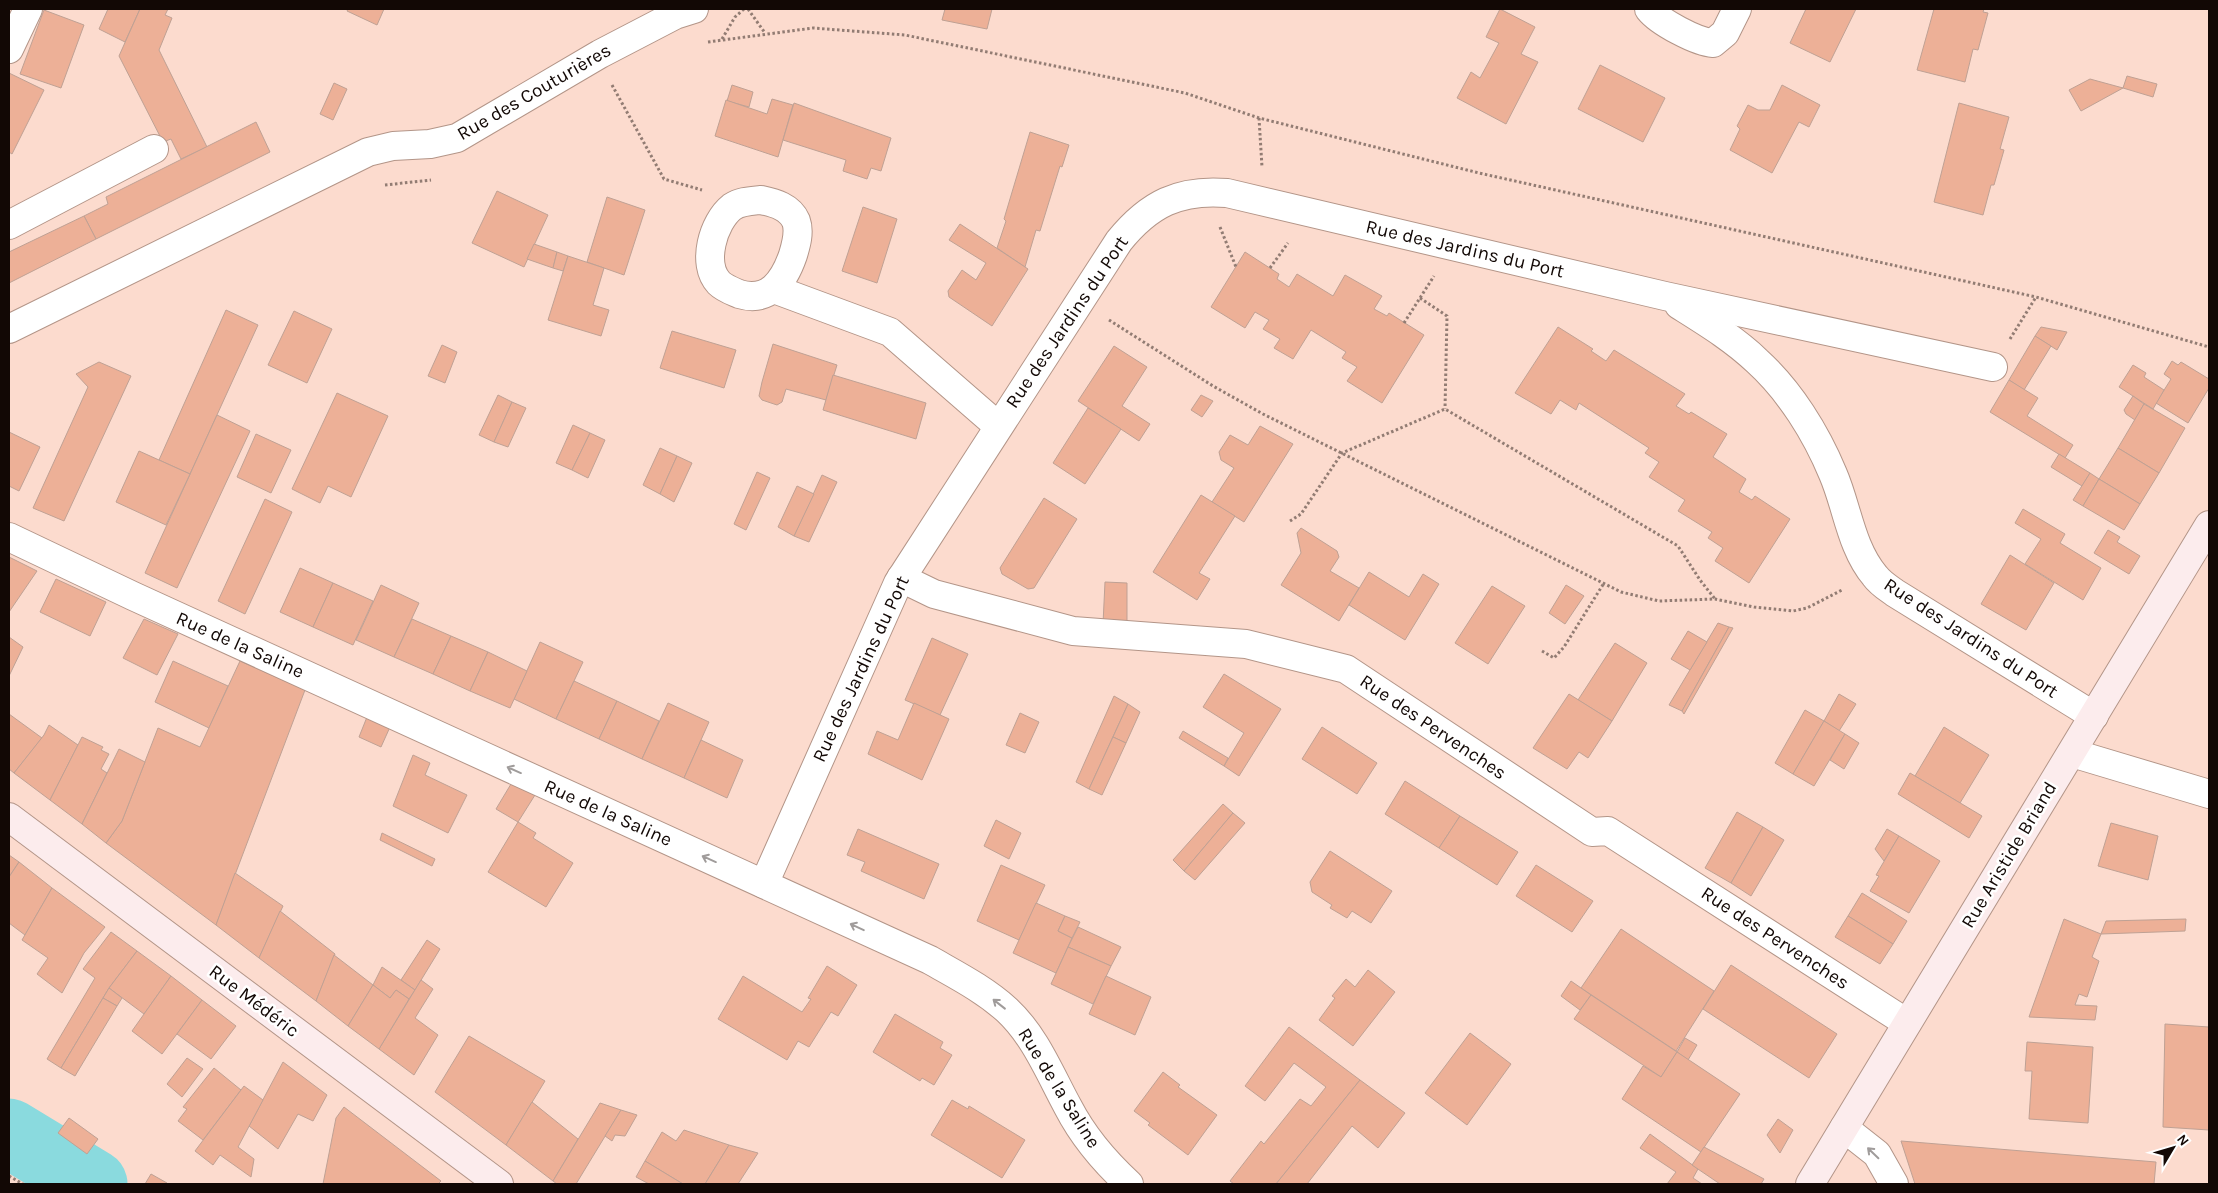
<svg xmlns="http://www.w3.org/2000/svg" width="2218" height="1193" font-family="Karla,sans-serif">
<rect width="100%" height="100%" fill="#fcdbce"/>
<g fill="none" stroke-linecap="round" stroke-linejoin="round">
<!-- river -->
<polyline stroke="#8adade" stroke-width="69" points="9,1133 93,1184"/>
</g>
<!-- building -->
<g fill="#edb097" stroke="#bfa194">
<polygon points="108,9 140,9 125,42 99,29"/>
<polygon points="140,9 168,9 165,15 172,18 159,50 207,147 181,159 171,139 163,142 119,56"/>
<polygon points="348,9 384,9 377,25 347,11"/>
<polygon points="945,9 992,9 987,29 942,20"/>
<polygon points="1500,9 1535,27 1521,54 1538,62 1506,124 1457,98 1471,72 1480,78 1499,43 1486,37"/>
<polygon points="1806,9 1856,9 1830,62 1790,43"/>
<polygon points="1934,9 1984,9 1983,12 1988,13 1978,50 1973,49 1965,82 1917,70"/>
<polygon points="44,10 84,25 61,88 20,74"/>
<polygon points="1600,65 1665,98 1643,142 1578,109"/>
<polygon points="9,73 44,90 12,154 9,152"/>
<polygon points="2127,76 2157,84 2153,97 2123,88"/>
<polygon points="2090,79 2123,88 2081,111 2069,90"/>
<polygon points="334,83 347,89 333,120 320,114"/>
<polygon points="732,85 753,92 749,107 727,101"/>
<polygon points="1782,85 1820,105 1809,127 1799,122 1772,173 1730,150 1740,129 1737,126 1748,105 1758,110 1770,110"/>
<polygon points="772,99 793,105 778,157 715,136 726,100 767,114"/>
<polygon points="794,103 891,138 881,171 871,168 867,179 843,171 846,160 783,140"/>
<polygon points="1959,103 2009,117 2000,149 2004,150 1994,185 1991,185 1983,215 1934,202"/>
<polygon points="256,122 270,152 96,239 84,216 108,204 106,197"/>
<polygon points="1030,132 1069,145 1062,167 1060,166 1040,231 1036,230 1025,267 997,248 1006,221 1004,219"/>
<polygon points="497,191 548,215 524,267 472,243"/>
<polygon points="607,197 645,210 624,275 587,262"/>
<polygon points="863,207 897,219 877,283 842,271"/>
<polygon points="84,216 96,239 9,283 9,252"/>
<polygon points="960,224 1028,269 992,326 949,297 948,291 962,270 976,280 986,263 949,240"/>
<polygon points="534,244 557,252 553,268 527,259"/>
<polygon points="557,252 568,256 563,271 553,268"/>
<polygon points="1245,252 1279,274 1277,279 1289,287 1297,274 1333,296 1345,275 1382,296 1374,309 1387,316 1389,313 1424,335 1382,403 1347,381 1357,367 1342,358 1346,352 1311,330 1293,359 1274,348 1280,339 1263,329 1269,320 1255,312 1245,328 1211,307"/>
<polygon points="568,256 604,268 593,305 609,310 601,336 548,320"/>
<polygon points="226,310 258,325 190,474 159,460"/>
<polygon points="294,311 332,329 307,383 268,365"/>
<polygon points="1558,327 1593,349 1591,351 1606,361 1614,350 1685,394 1676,406 1689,414 1691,412 1727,434 1713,457 1746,479 1739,492 1752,500 1755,496 1790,519 1749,583 1715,561 1723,548 1708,538 1712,532 1678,511 1685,500 1649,477 1659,462 1645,453 1649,448 1579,403 1576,410 1560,400 1551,414 1515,393"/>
<polygon points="2041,327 2067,332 2057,350 2035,336"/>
<polygon points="672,331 736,350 724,388 660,368"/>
<polygon points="2035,336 2051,346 2024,390 2009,380"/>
<polygon points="773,344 837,365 826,400 786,389 782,402 777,405 762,400 759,396 762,382"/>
<polygon points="442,345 457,352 445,383 428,376"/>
<polygon points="1114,346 1147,367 1122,406 1150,424 1139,441 1078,401"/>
<polygon points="2172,361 2178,365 2181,362 2209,379 2209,388 2188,423 2156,403 2171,379 2164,374"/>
<polygon points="99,362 131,376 64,521 33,508 88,387 76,374"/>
<polygon points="2133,365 2146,373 2144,377 2164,390 2153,409 2119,387"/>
<polygon points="833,375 926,403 916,439 823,410"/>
<polygon points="2009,380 2038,398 2027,416 2073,445 2065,458 1990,412"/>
<polygon points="337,393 388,416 351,497 328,486 320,503 292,489"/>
<polygon points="498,395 512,402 494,442 479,435"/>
<polygon points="1201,395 1213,401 1202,417 1191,410"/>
<polygon points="2133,396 2144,404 2135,420 2126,414 2124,410"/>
<polygon points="512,402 526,408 508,447 494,442"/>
<polygon points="2144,404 2185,428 2159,473 2118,448"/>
<polygon points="1088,408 1121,429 1085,484 1053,463"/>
<polygon points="217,415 250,431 177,588 145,573"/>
<polygon points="573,425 590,433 572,470 556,463"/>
<polygon points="1260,426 1293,444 1244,522 1212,502 1234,468 1221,460 1219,452 1230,435 1248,445"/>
<polygon points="9,432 40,447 19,491 9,486"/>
<polygon points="590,433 605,440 588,478 572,470"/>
<polygon points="256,434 291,450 271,493 237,477"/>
<polygon points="660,448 677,456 660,494 643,485"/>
<polygon points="2118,448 2159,473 2140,504 2099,479"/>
<polygon points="139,451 190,474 166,525 116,502"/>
<polygon points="2059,454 2090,473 2082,486 2051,467"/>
<polygon points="677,456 692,463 674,502 660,494"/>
<polygon points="757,472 770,478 746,530 734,524"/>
<polygon points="2090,473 2099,479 2083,506 2073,500"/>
<polygon points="822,475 837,482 809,542 794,536"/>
<polygon points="2099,479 2140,504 2124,530 2083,506"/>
<polygon points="797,486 814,494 794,536 778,527"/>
<polygon points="1201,495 1235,516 1199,573 1210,579 1197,600 1153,572"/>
<polygon points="1044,498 1077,519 1034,588 1028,589 1002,574 1000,568"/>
<polygon points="265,499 292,512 245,614 218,601"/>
<polygon points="2023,509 2065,534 2060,543 2101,568 2083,600 2025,564 2041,539 2015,523"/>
<polygon points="1301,528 1337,551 1339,557 1330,571 1359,588 1339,621 1281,585 1301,553 1297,533"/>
<polygon points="2108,530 2120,537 2117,542 2140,556 2129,574 2094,553"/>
<polygon points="2010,555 2054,583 2026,630 1981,604"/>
<polygon points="9,557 37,571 9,612"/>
<polygon points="300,568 333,583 313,627 280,612"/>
<polygon points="1369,572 1409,597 1423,574 1439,584 1405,640 1349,605"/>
<polygon points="56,579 106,602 90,636 40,612"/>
<polygon points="1105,582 1127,583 1127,626 1103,624"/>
<polygon points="333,583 373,601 353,645 313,627"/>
<polygon points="381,585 419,603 394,657 356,640"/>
<polygon points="1566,585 1584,596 1565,624 1549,613"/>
<polygon points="1492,586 1525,606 1488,664 1455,643"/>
<polygon points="144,619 178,634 157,675 123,658"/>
<polygon points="412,619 451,636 433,674 394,657"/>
<polygon points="1718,623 1729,627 1682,711 1669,705"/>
<polygon points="1729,627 1733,628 1684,714 1682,711"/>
<polygon points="1688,631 1707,642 1690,670 1671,659"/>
<polygon points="451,636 488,652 470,691 433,674"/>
<polygon points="9,637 23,647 9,676"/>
<polygon points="932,638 968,654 940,715 905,700"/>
<polygon points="540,642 583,662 556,719 514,699"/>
<polygon points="1615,643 1647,663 1612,721 1578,700"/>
<polygon points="488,652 527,671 510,708 470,691"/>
<polygon points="173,661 228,686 209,728 155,702"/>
<polygon points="240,661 305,690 216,925 106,843 122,821 158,728 200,747"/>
<polygon points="1224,674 1281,709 1239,776 1224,766 1244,733 1203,707"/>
<polygon points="574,681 617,701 599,739 556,719"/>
<polygon points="1569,694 1612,721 1588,758 1579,752 1567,769 1533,748"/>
<polygon points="1839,694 1856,704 1839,731 1824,721"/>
<polygon points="1114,696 1128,704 1089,789 1076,782"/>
<polygon points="617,701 659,721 642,759 599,739"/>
<polygon points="668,703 709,722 684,778 642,759"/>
<polygon points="914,703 949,719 922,780 868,754 877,731 898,740"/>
<polygon points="1128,704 1140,712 1126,743 1113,737"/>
<polygon points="1805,710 1824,721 1793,774 1775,763"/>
<polygon points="1020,713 1039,722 1025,753 1006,745"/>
<polygon points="9,714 42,738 14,773 9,769"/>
<polygon points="367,717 390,727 381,747 359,737"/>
<polygon points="1824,721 1845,734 1814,786 1793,774"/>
<polygon points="49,725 78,745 50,800 14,773 44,735"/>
<polygon points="1322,727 1377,763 1357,794 1302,759"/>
<polygon points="1944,727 1989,755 1960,803 1915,776"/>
<polygon points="1183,731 1228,758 1224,766 1179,738"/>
<polygon points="1845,734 1859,743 1844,769 1830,760"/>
<polygon points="82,737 103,747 101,750 109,754 101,769 107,773 82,824 50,800"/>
<polygon points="1113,737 1126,743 1102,795 1089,789"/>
<polygon points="701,740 743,760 727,798 684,778"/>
<polygon points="119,749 145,762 122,821 106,843 82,824"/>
<polygon points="413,755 430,763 425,775 467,795 448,833 393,806"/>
<polygon points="1910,773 1982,816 1969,838 1898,794"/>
<polygon points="1405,781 1460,816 1439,848 1385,814"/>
<polygon points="511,784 535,795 518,822 496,809"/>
<polygon points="1223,804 1233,813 1184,871 1173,860"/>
<polygon points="1737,812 1763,827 1731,883 1705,868"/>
<polygon points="1233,813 1245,823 1195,880 1184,871"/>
<polygon points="1460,816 1518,852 1497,885 1439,848"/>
<polygon points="996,820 1021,833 1009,859 984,846"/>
<polygon points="518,822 536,833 533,838 573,863 546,907 488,872"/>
<polygon points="2111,823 2158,836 2148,880 2098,866"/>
<polygon points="1763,827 1784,840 1751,896 1731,883"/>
<polygon points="858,829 939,864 924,899 861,871 865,862 847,855"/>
<polygon points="1887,829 1899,836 1884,861 1875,849"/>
<polygon points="382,833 435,859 432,866 380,840"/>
<polygon points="1899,836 1940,861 1909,913 1870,891 1879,876 1876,875"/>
<polygon points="1330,851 1392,891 1371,923 1352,911 1347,918 1330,908 1332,905 1312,892 1310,882"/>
<polygon points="9,855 19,862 9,877"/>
<polygon points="19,862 52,888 25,935 9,923 9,877"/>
<polygon points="1001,865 1045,885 1019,940 977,921"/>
<polygon points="1536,865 1593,901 1572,932 1516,896"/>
<polygon points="235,873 283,906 259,958 216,925"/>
<polygon points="52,888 105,927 84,953 62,993 37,974 48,958 22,940"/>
<polygon points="1862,893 1907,921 1893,944 1848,916"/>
<polygon points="1036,903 1065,916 1058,931 1072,938 1056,973 1013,953"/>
<polygon points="280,911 335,954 316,1001 259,958"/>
<polygon points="1065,916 1080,922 1072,938 1058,931"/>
<polygon points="1848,916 1893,944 1880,964 1835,937"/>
<polygon points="2064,919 2101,934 2092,957 2099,961 2087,997 2079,994 2075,1005 2097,1006 2095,1020 2029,1017"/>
<polygon points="2186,919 2185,931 2101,934 2106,921"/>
<polygon points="1078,927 1121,947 1111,966 1068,947"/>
<polygon points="1621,929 1714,991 1676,1051 1581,988"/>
<polygon points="111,932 137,951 109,988 61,1068 47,1059 95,978 83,969"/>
<polygon points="427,940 440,949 415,990 401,980"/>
<polygon points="1068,947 1111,966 1093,1004 1051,984"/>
<polygon points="137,951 171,976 144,1014 109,988"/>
<polygon points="334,955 373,985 348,1026 316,1001"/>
<polygon points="1731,965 1837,1034 1809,1078 1703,1009"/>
<polygon points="827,966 857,985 838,1016 831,1012 809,1047 798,1041 787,1060 718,1019 743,976 802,1012 811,999 808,998"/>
<polygon points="382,967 415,990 409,999 396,990 390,998 373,985"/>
<polygon points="1368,970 1395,992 1353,1046 1319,1020 1335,998 1332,996 1346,979 1355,987"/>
<polygon points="171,976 202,1000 162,1054 132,1031"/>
<polygon points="1106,976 1151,997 1135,1035 1089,1014"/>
<polygon points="421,980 433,989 415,1018 438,1035 414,1075 379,1049"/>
<polygon points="1571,981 1591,995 1580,1010 1561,996"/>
<polygon points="373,985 390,998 396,990 409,999 379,1049 348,1026"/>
<polygon points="109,988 122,998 117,1006 103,998"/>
<polygon points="1591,995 1677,1052 1661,1077 1574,1019"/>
<polygon points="103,998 117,1006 75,1076 61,1068"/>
<polygon points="202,1000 236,1026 211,1059 177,1034"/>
<polygon points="895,1014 943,1042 940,1048 952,1055 934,1085 922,1078 920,1081 873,1052"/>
<polygon points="2165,1024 2209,1027 2209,1130 2163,1127"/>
<polygon points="1289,1027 1360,1080 1276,1184 1234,1184 1230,1181 1261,1141 1264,1144 1300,1099 1311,1106 1326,1087 1294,1063 1265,1101 1245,1086"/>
<polygon points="1470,1033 1511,1064 1467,1125 1425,1093"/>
<polygon points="469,1036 545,1081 506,1145 435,1092"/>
<polygon points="1685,1038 1697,1045 1688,1060 1677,1052"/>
<polygon points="2027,1042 2093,1047 2088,1123 2029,1119 2032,1071 2025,1071"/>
<polygon points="1677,1052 1740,1094 1701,1152 1622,1099 1643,1066 1661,1077"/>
<polygon points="187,1058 203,1069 182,1097 167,1084"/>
<polygon points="283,1062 327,1095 313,1121 298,1114 278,1149 249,1126"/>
<polygon points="214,1068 241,1090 203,1140 178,1121 187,1109 183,1107"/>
<polygon points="1163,1072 1180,1085 1178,1087 1217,1115 1188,1155 1148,1125 1150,1123 1134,1111"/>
<polygon points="1360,1080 1405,1113 1378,1148 1352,1126 1307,1184 1276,1184"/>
<polygon points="244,1086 263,1100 238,1147 254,1159 251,1177 220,1155 213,1165 195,1151"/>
<polygon points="952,1100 968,1109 969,1106 1025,1140 1002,1178 931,1135"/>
<polygon points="532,1102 578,1139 553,1181 506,1145"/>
<polygon points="600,1103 621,1110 576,1184 557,1184 553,1181"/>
<polygon points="344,1107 441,1181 438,1184 323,1184 336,1118"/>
<polygon points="621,1110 637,1115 625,1136 615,1135 612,1141 605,1136"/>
<polygon points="69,1118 98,1139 87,1154 58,1133"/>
<polygon points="1778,1119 1793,1130 1780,1153 1767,1135"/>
<polygon points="684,1130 729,1145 705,1184 683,1184 645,1161 662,1132 676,1141"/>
<polygon points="1650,1134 1698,1169 1693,1178 1702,1184 1667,1184 1676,1172 1640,1148"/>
<polygon points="1901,1141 2156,1162 2154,1184 1915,1184"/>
<polygon points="729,1145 758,1153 738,1184 705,1184"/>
<polygon points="1704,1147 1764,1179 1761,1184 1720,1184 1692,1165"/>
<polygon points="645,1161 683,1184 649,1184 636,1177"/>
<polygon points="151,1174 167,1183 166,1184 145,1184"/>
</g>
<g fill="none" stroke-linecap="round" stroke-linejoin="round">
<defs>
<g id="street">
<path d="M 1649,9 C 1659,22 1697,42 1713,43 L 1725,33 L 1737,9"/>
<polyline points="9,49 28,9"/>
<path d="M 761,200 C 775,203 790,207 796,221 C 800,232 796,245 793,255 C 784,281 769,303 739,294 C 732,291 724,288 719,283 C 701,264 713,222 732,207 C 741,201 751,201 761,200 Z"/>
<polyline points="9,225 154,149"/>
<polyline points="774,289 890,332 998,426"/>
<path d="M 1679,305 C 1706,322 1734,339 1757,361 C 1790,391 1816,433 1833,474 C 1847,506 1851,548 1875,576 C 1880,583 1888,588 1895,593 L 2094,716"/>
<polyline points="9,329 368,152 393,146 430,144 457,138 600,54 675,15 694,9"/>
<path d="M 9,537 L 133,596 L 930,960 C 956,975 984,989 1007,1010 C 1035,1036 1050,1074 1068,1107 C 1083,1136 1105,1162 1129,1184"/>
<polyline points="901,578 934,594 1073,631 1246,644 1346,669 1592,832 1608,831 1907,1023"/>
<polyline points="2072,753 2209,794"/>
<path d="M 764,884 L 898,583 L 1119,241 C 1149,204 1179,189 1227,193 L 1665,296 L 1993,367"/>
<polyline points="1844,1128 1877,1154 1894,1184"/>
</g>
<g id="secondary">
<polyline points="9,817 499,1184"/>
<polyline points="1810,1184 2209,525"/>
</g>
</defs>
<!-- street casing -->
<use href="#street" stroke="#b39588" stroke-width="30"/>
<!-- secondary casing -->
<use href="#secondary" stroke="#b39588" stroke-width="30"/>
<!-- path -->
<g stroke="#927c73" stroke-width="3" stroke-dasharray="2.5 2.5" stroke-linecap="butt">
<polyline points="748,9 765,33"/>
<polyline points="722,39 735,17 744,9"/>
<polyline points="708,42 813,28 905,35 1185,93 1259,118 1479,173 2036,297 2209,347"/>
<polyline points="612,85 664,179 702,190"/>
<polyline points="1259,118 1262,167"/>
<polyline points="385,185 431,180"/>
<polyline points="1220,227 1236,267"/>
<polyline points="1270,268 1288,243"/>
<polyline points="1420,298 1447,316 1445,409"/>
<polyline points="1109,320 1213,386 1263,414 1621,592 1659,601 1715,599 1754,607 1793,611 1807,608 1842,590"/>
<polyline points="1404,323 1434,276"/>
<polyline points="2010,339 2036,297"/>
<polyline points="1290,521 1301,514 1342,453 1445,409 1678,546 1700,580 1715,599"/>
<polyline points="1542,651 1554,658 1564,647 1604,583"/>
<polyline points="9,1176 23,1184"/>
</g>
<!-- street -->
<use href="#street" stroke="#fff" stroke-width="28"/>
<!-- secondary -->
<use href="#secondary" stroke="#fceced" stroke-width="28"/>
</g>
<!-- one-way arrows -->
<defs><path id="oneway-shaft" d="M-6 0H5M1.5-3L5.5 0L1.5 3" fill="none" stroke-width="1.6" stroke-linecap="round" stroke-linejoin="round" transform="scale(1.25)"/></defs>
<g stroke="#a09c9b">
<use href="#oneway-shaft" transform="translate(514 770) rotate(-156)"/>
<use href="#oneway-shaft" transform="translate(709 859) rotate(-156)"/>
<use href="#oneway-shaft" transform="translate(857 927) rotate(-155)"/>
<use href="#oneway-shaft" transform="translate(999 1004) rotate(-142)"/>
<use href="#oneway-shaft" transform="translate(1873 1153) rotate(-136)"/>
</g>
<g text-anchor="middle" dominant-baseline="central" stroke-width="5" stroke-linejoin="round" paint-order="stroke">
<!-- street labels -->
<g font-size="19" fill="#120805" stroke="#fff">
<text transform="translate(534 92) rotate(-30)">Rue des Couturières</text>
<text transform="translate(1465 249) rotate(13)">Rue des Jardins du Port</text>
<text transform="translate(1067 322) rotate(-56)">Rue des Jardins du Port</text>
<text transform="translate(1971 638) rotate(33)">Rue des Jardins du Port</text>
<text transform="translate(240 645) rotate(24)">Rue de la Saline</text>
<text transform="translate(861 669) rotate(-65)">Rue des Jardins du Port</text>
<text transform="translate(1433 727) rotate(34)">Rue des Pervenches</text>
<text transform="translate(608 813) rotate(24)">Rue de la Saline</text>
<text transform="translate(2009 855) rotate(-59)">Rue Aristide Briand</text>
<text transform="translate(1775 938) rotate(33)">Rue des Pervenches</text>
<text transform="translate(254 1001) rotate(37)">Rue Médéric</text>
<text transform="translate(1059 1088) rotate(58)">Rue de la Saline</text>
</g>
</g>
<!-- border -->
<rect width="2218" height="1193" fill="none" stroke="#120805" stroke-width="20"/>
<!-- north arrow -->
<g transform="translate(2173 1148) rotate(52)" stroke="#ffffff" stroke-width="4" paint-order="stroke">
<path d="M0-4L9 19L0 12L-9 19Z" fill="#120805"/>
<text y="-8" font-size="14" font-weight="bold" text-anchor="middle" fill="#120805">N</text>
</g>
</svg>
